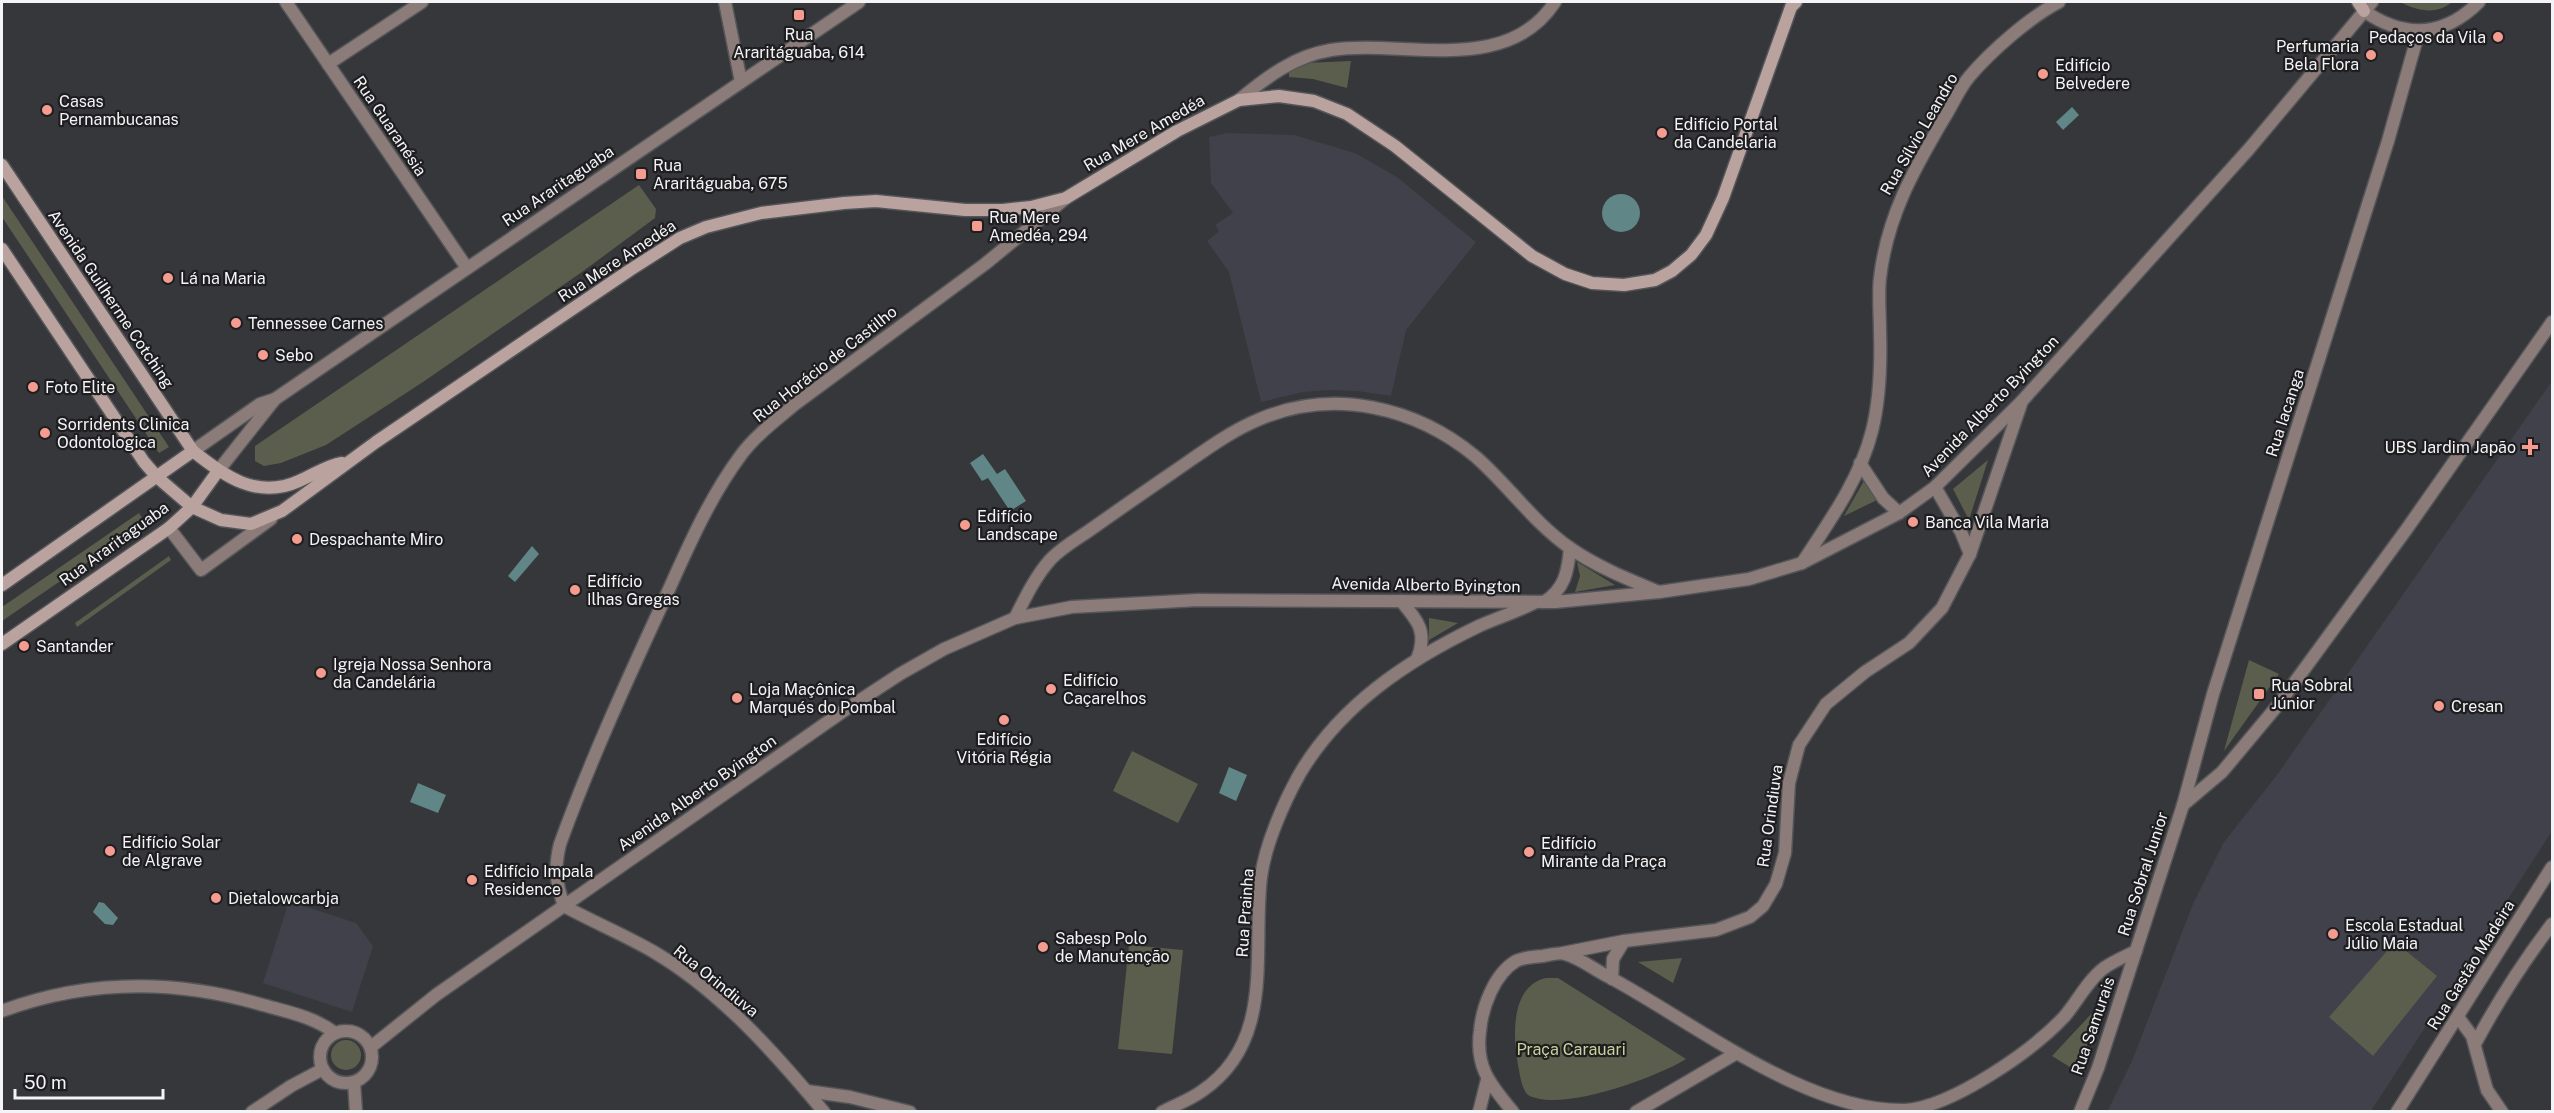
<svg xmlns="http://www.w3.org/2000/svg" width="2554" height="1113" font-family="'Public Sans',sans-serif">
<rect width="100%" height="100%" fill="#36373a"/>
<!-- built -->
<g fill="#40414a">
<polygon points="1227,133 1294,135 1355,153 1397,177 1476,242 1406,330 1391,396 1357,391 1330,390 1303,392 1261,402 1229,272 1207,241 1219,231 1215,225 1233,213 1211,183 1209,137"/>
<polygon points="2552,381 2552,831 2371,1111 2107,1112 2132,1061 2193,904 2224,842 2277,775"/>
<polygon points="289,901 356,923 373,946 352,1012 263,983"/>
</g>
<!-- green -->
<g fill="#5c5e4d">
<path d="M 2403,2 L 2452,2 C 2437,15 2418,11 2402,3 Z"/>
<polygon points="1351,61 1347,88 1313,79 1289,77 1289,70 1306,63"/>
<polygon points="639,185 656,209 655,218 582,272 423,382 326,445 281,463 264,466 255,461 255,446"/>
<polygon points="2,196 169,447 159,453 2,217"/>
<polygon points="1988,460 1969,520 1953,489"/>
<polygon points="1865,479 1877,500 1844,516"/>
<polygon points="139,513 145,523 2,621 2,607"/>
<polygon points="169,556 171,560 77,627 75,623"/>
<polygon points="1577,562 1615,585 1575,592 1580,576"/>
<polygon points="1429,618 1458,623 1429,640"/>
<polygon points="2249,660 2279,674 2224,751"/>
<polygon points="1132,751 1198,784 1178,823 1113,791"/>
<polygon points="2395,942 2437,976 2373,1056 2329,1017"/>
<polygon points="1129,945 1183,950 1172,1054 1118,1049"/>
<polygon points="1682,958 1673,983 1638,962"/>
<path d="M 1546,978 L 1558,978 L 1686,1059 C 1655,1078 1560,1113 1528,1095 C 1521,1088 1520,1074 1518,1065 C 1513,1037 1510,986 1546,978 Z"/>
<polygon points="2094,1011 2098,1011 2078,1072 2052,1056"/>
<circle cx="346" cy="1055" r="15"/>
</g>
<!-- water -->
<g fill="#608687">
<polygon points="2072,107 2079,115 2063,130 2056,122"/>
<circle cx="1621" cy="213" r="19"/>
<polygon points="983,454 997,474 1005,469 1026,501 1010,511 988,478 982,481 970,463"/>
<polygon points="532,546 539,554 515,582 508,576"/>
<polygon points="1229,767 1247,775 1236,801 1219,793"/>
<polygon points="418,783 446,795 438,813 410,802"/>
<polygon points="99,902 104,903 118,918 113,925 105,924 93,912"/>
</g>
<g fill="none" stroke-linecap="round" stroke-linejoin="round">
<defs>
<g id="minor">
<polyline points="286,2 467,268"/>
<polyline points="725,2 741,82"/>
<polyline points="328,64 422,2"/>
<path d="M 1239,100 C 1267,77 1294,56 1331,50 C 1404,39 1506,77 1555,2"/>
<polyline points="1860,463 1883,498 1899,513"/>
<polyline points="1935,487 1961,532 1970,554"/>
<polyline points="169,528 201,570 271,519"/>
<path d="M 1802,563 C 1829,522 1860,479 1872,431 C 1880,399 1881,365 1880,332 C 1880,314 1878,295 1880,278 C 1887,217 1913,171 1943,120 C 1952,106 1959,89 1969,77 C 1991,51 2030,17 2059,2"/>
<path d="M 1401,601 C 1418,621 1428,632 1417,659"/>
<path d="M 1544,602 C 1565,589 1568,571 1570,548"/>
<path d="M 1015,618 C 1025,598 1035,577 1050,560 C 1061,548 1077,539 1090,530 C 1117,511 1144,492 1172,473 C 1200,454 1228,432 1260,419 C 1334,388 1416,407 1476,457 C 1509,486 1534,523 1570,548 C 1597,567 1630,580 1659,592"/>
<polyline points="1563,953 1624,941 1716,930 1750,917 1763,906 1776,884 1785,853 1789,783 1799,745 1826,704 1865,672 1909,643 1942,608 1970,554 2022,401"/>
<polyline points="1612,979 1613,959 1624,941"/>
<polyline points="2458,1017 2472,1036 2487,1090 2502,1112"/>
<path d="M 2475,1044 C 2498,1001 2523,962 2552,924"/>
<polyline points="354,1082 356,1112"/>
<polyline points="807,1091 850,1097 910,1112"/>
<polyline points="252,1112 291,1086 323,1069"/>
<path d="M 824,1112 C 775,1053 720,991 654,952 C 625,935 593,922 564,906 C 556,883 554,868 560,844 C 589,764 624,687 660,609 C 684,557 706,502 741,455 C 755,436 775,421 794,405 L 985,264 L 1066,198"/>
<path d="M 1162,1112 C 1175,1105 1190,1100 1202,1091 C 1276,1041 1252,951 1261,877 C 1265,845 1284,802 1299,775 C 1340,705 1408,660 1479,626 C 1497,618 1516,612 1534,603"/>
<polyline points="1479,1112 1487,1080"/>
<path d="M 1513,1112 C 1491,1085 1475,1068 1480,1031 C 1482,1008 1494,974 1516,961 C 1524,957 1534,957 1543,956 C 1549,955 1559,952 1565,954 C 1580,958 1595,970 1609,977 C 1693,1022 1807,1113 1906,1110 C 1953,1106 2032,1051 2064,1017 C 2077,1002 2088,980 2104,968 C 2114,961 2126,956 2136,951"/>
<polyline points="1636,1112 1735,1054"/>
</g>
<g id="tertiary">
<path d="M 2364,11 C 2405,39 2444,37 2479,2"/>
<polyline points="193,451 260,404 275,399 859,2"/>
<polyline points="218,471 275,399"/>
<polyline points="2183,805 2222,772 2278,705 2406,530 2552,322"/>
<path d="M 2,1011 C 88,979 175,979 263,1005 C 288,1012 314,1017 335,1033"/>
<circle cx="346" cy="1057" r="26"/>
<polyline points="371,1047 436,995 842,712 900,674 944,649 1015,618 1072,607 1198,600 1555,602 1659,592 1749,579 1802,563 1899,513 1935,487 2022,401 2249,149 2372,2"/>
<polyline points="2080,1112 2098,1068 2183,805 2213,694 2388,141 2419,31"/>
<polyline points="2397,1112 2552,867"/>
</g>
<g id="secondary">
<polyline points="2358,2 2364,11"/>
<path d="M 2,165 L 193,451 C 224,476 257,500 299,481 C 313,475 328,465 342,463"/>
<polyline points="2,249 144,462 157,477 192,507 221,520 251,524 282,511 376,442 630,270 680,238 706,227 761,213 844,203 876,201 965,210 1003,210 1031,207 1066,198 1177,131 1239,100 1279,96 1314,101 1347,114 1395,146 1532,256 1565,274 1592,283 1624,285 1655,280 1672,271 1691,255 1706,235 1723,198 1791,7 1796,2"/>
<polyline points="2,585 193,451"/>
<polyline points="2,644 169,528 192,507 218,471"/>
</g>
</defs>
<!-- minor casing -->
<use href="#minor" stroke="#545558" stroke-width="15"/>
<!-- tertiary casing -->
<use href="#tertiary" stroke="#545558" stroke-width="15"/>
<!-- secondary casing -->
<use href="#secondary" stroke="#545558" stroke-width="15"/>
<!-- minor -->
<use href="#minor" stroke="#8b7c79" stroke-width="12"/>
<!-- tertiary -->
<use href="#tertiary" stroke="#8b7c79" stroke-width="12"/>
<!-- secondary -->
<use href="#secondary" stroke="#baa29f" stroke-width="12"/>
</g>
<!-- markers -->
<g fill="#f59c90" stroke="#1e1e20" stroke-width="2">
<rect x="793" y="9" width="12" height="12" rx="3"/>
<circle cx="2498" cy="37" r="6"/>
<circle cx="2371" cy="55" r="6"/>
<circle cx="2043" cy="74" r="6"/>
<circle cx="47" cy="110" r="6"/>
<circle cx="1662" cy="133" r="6"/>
<rect x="635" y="168" width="12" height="12" rx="3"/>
<rect x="971" y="220" width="12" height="12" rx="3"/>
<circle cx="168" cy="278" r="6"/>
<circle cx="236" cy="323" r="6"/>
<circle cx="263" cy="355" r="6"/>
<circle cx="33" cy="387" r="6"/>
<circle cx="45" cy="433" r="6"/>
<path d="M2527 438h6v6h6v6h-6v6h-6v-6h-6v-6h6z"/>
<circle cx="1913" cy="522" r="6"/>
<circle cx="965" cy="525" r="6"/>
<circle cx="297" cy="539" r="6"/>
<circle cx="575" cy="590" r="6"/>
<circle cx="24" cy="646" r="6"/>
<circle cx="321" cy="673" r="6"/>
<circle cx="1051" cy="689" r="6"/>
<rect x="2253" y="688" width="12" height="12" rx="3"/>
<circle cx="737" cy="698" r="6"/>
<circle cx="2439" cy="706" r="6"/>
<circle cx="1004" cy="720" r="6"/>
<circle cx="110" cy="851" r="6"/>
<circle cx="1529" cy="852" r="6"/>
<circle cx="472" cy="880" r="6"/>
<circle cx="216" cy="898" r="6"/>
<circle cx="2333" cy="934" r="6"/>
<circle cx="1043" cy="947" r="6"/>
</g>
<g text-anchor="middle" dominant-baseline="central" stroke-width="4.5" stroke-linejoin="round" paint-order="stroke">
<!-- poi labels -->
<g font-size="16" fill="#f4f4f7" stroke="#1e1e20" text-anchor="start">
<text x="799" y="34" text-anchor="middle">Rua<tspan x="799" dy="18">Araritáguaba, 614</tspan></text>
<text x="2486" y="37" text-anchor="end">Pedaços da Vila</text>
<text x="2359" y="46" text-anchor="end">Perfumaria<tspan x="2359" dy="18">Bela Flora</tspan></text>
<text x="2055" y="65">Edifício<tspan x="2055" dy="18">Belvedere</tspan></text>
<text x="59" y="101">Casas<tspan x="59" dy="18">Pernambucanas</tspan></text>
<text x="1674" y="124">Edifício Portal<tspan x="1674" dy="18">da Candelaria</tspan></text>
<text x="653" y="165">Rua<tspan x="653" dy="18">Araritáguaba, 675</tspan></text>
<text x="989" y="217">Rua Mere<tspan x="989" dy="18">Amedéa, 294</tspan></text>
<text x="180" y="278">Lá na Maria</text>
<text x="248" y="323">Tennessee Carnes</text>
<text x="275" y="355">Sebo</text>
<text x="45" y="387">Foto Elite</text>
<text x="57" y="424">Sorridents Clinica<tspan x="57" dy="18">Odontologica</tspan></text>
<text x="2516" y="447" text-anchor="end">UBS Jardim Japão</text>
<text x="977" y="516">Edifício<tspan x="977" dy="18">Landscape</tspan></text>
<text x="1925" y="522">Banca Vila Maria</text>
<text x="309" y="539">Despachante Miro</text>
<text x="587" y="581">Edifício<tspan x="587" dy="18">Ilhas Gregas</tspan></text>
<text x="36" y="646">Santander</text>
<text x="333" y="664">Igreja Nossa Senhora<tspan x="333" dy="18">da Candelária</tspan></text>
<text x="1063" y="680">Edifício<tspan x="1063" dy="18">Caçarelhos</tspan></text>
<text x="2271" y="685">Rua Sobral<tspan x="2271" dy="18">Júnior</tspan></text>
<text x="749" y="689">Loja Maçônica<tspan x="749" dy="18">Marqués do Pombal</tspan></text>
<text x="2451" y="706">Cresan</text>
<text x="1004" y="739" text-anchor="middle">Edifício<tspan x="1004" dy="18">Vitória Régia</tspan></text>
<text x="122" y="842">Edifício Solar<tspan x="122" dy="18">de Algrave</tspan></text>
<text x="1541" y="843">Edifício<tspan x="1541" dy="18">Mirante da Praça</tspan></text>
<text x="484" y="871">Edifício Impala<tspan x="484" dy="18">Residence</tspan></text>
<text x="228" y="898">Dietalowcarbja</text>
<text x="2345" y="925">Escola Estadual<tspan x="2345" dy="18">Júlio Maia</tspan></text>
<text x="1055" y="938">Sabesp Polo<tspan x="1055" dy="18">de Manutenção</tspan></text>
</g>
<!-- street labels -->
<g font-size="16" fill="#f4f4f7" stroke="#1e1e20">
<text transform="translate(390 126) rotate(56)">Rua Guaranésia</text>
<text transform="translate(1144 133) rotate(-30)">Rua Mere Amedéa</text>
<text transform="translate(1919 134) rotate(-60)">Rua Sílvio Leandro</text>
<text transform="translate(558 186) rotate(-34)">Rua Araritaguaba</text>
<text transform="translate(617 261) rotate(-33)">Rua Mere Amedéa</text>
<text transform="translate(111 299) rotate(56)">Avenida Guilherme Cotching</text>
<text transform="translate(825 364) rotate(-38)">Rua Horácio de Castilho</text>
<text transform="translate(1990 406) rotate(-46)">Avenida Alberto Byington</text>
<text transform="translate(2285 413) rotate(-72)">Rua Iacanga</text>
<text transform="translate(114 544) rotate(-36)">Rua Araritaguaba</text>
<text transform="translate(1426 585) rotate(1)">Avenida Alberto Byington</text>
<text transform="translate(697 793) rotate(-35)">Avenida Alberto Byington</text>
<text transform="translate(1770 816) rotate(-82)">Rua Orindiuva</text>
<text transform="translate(2143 874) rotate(-72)">Rua Sobral Junior</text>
<text transform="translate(1245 913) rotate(-86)">Rua Prainha</text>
<text transform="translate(2471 965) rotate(-58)">Rua Gastão Madeira</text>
<text transform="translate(716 981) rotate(39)">Rua Orindiuva</text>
<text transform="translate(2093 1026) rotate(-71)">Rua Samurais</text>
</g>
<!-- park labels -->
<g font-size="16" fill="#ccd29c" stroke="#1e1e20">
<text x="1571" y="1049">Praça Carauari</text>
</g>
</g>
<!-- border -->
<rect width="2554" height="1113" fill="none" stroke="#f4f4f7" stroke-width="6"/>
<!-- scale -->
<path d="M15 1089v9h148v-9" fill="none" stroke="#f4f4f7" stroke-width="3"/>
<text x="24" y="1089" font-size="18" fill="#f4f4f7" stroke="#1e1e20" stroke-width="4.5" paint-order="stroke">50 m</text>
</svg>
